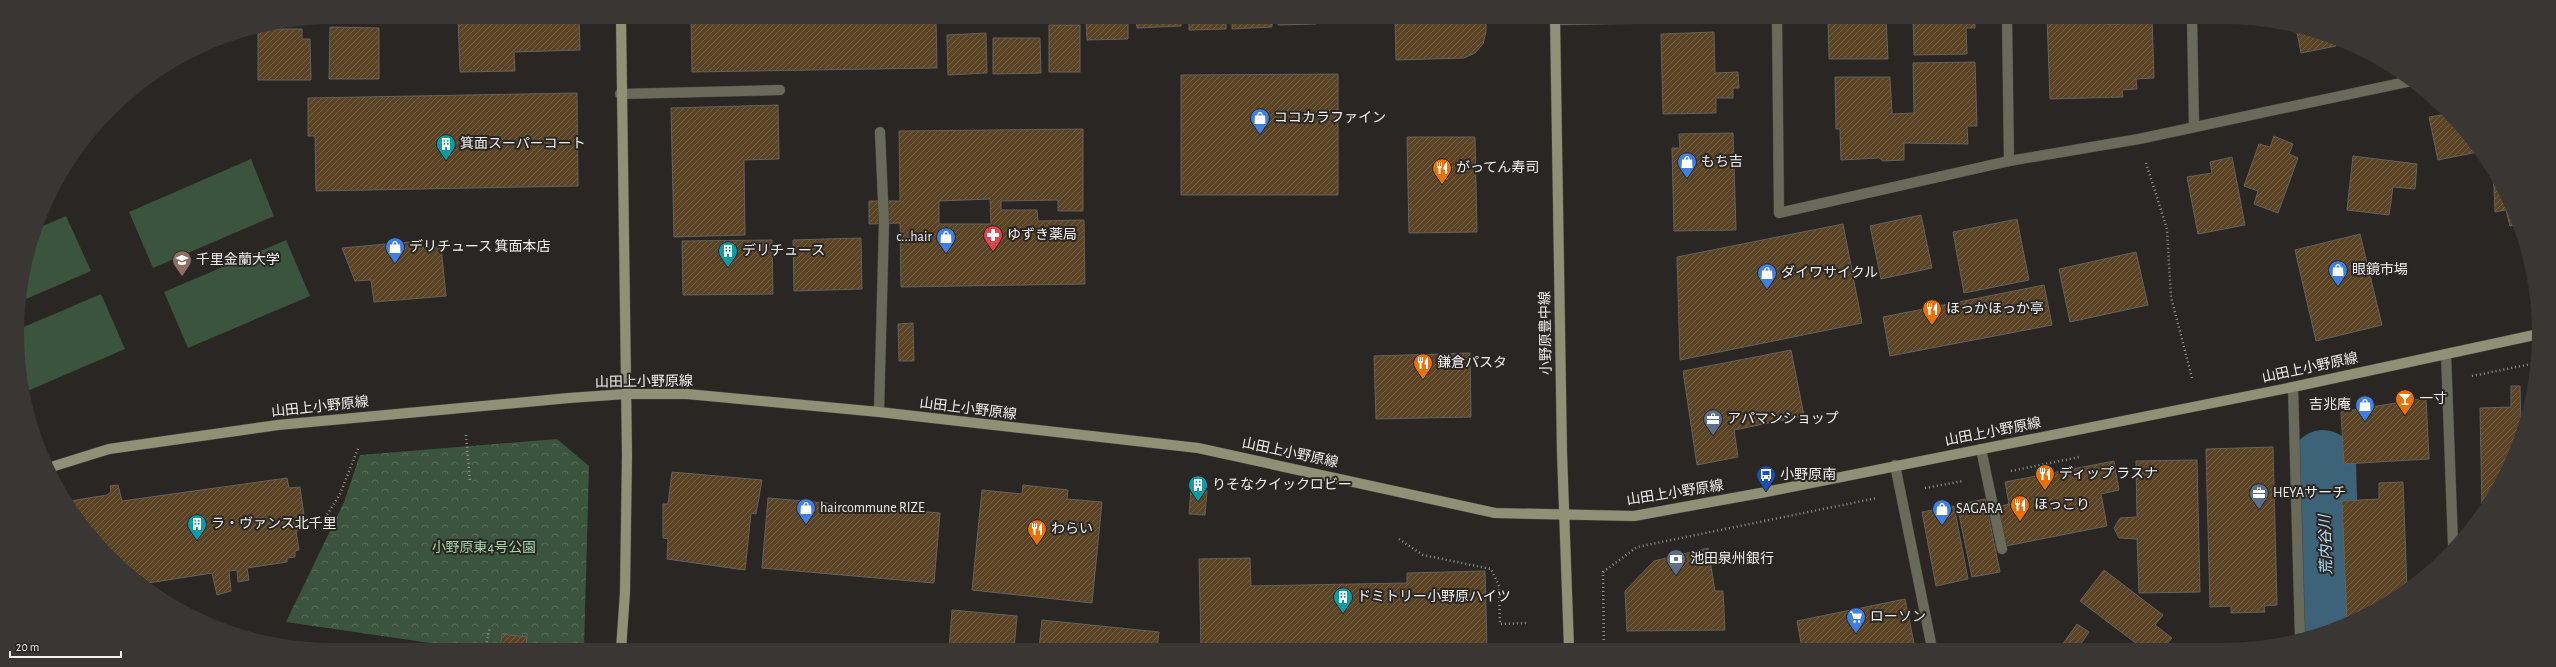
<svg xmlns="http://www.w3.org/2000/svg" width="2556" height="667" font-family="'Alegreya Sans','Noto Sans JP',sans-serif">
<defs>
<pattern id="forest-crowns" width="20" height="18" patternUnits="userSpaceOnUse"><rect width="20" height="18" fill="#3a543d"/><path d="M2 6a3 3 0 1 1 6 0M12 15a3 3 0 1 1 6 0" fill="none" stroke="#576d59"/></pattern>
<pattern id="building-hatch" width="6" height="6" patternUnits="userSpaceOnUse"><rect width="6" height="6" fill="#5b4425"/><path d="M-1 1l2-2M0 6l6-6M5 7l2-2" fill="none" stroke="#735f45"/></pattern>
</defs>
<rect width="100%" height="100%" fill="#292623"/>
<!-- forest -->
<polygon fill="url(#forest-crowns)" points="557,439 589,466 584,650 437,650 437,644 286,622 344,502 360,455"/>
<!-- pitch -->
<g fill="#3a543d">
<polygon points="251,159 274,216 153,268 129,212"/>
<polygon points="66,216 91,271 19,302 28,251 36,229"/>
<polygon points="286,240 310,296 188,348 164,292"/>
<polygon points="101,294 125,349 25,392 19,329"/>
</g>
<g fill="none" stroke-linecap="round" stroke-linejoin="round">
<!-- river -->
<polyline stroke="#3c6378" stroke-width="66" points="2323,463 2328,628"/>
</g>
<!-- building -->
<g fill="url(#building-hatch)" stroke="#64615e" fill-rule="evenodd">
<rect x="337" y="17" width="36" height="4"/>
<polygon points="458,17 579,17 580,50 514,52 515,71 460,72"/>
<polygon points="691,17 936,17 937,68 692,72"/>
<rect x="1026" y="17" width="52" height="2"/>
<polygon points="1086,17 1128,17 1128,39 1087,40"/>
<polygon points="1136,17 1181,17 1181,26 1137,28"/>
<polygon points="1189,17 1226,17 1226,29 1189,30"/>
<polygon points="1232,17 1272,17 1272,27 1232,29"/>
<polygon points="1278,17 1316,17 1316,24 1278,25"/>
<rect x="1323" y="17" width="37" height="6"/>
<polygon points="1395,17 1486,17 1486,32 1483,44 1475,53 1464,58 1396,60"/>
<polygon points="1828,17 1886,17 1888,59 1829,59"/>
<polygon points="1913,17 1975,17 1975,28 1966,28 1967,54 1914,55"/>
<polygon points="2047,17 2106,17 2107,24 2120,24 2120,17 2152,17 2154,78 2136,79 2137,89 2122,90 2123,97 2050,99"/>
<polygon points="291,21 291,23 272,23"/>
<rect x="1049" y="25" width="31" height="47"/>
<polygon points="330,27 379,28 379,79 329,79"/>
<polygon points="2296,27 2335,38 2336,46 2301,53"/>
<polygon points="258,29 302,29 302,39 310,39 311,80 258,80"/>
<polygon points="1714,32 1715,73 1738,72 1739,88 1733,88 1733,98 1716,98 1716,113 1663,114 1661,34"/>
<polygon points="986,33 987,73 948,75 947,35"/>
<polygon points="993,38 1040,38 1041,73 993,74"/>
<polygon points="1975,62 1977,126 1967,126 1968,144 1904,143 1904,160 1883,161 1879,158 1841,160 1840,129 1836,129 1835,77 1890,77 1892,114 1914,113 1913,63"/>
<polygon points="1338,74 1338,195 1181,195 1181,75"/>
<polygon points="577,93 578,186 316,191 315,136 308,136 308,98"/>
<polygon points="778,105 779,159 744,160 745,235 674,237 671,108"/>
<polygon points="2448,112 2478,148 2478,152 2438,160 2429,117 2448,114"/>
<path d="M 1083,129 L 1083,211 L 1058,211 L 1058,200 L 1001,201 L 1001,210 L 1037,210 L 1038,221 L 1084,220 L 1085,284 L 901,287 L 900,223 L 869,224 L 869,201 L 900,201 L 899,131 ZM 990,199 L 991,224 L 939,224 L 939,201 Z"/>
<polygon points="1733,133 1736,230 1674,231 1672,148 1680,148 1679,134"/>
<polygon points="2274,136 2293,144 2289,154 2298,158 2278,213 2254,204 2258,191 2244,186 2259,144 2270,147"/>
<polygon points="1407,137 1475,137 1477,232 1409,233"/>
<polygon points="2353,156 2417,164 2415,189 2393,187 2389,215 2347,210"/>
<polygon points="2232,157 2245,225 2198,234 2187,177 2212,173 2210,162"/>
<polygon points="2491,167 2515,212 2518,224 2510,226 2506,210 2495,212 2494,187"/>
<polygon points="1921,215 1932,268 1881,279 1870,226"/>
<polygon points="2017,219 2029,280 1964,293 1953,232"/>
<polygon points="1843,224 1862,323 1680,360 1677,257"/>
<polygon points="2360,234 2382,325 2316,341 2295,250"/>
<polygon points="861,238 862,289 794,291 793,240"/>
<polygon points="772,240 773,294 683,295 682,241"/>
<polygon points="409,242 409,249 441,246 446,296 374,302 371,280 355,281 342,248"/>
<polygon points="2136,252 2148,305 2070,322 2059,269"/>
<polygon points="2044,285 2052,325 1890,356 1883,317"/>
<polygon points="913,323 914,361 899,361 898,324"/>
<polygon points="1791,350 1804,416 1734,430 1738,457 1697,465 1683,371"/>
<polygon points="1470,353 1471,417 1376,419 1374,356"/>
<polygon points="2511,386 2520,386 2521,427 2497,492 2482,509 2480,408 2511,407"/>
<polygon points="2426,398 2429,459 2344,464 2341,412"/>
<polygon points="2273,447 2277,605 2264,606 2265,612 2231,613 2231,606 2210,607 2206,449"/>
<polygon points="2197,460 2200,592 2139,593 2137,539 2119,538 2114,528 2120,518 2137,517 2136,461"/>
<polygon points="2114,461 2119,490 2101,494 2107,526 2006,546 1998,507 2009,504 2005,482"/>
<polygon points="672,472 762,480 756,514 751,513 745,570 667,559 668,539 663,538 663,504 668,504"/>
<polygon points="287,478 289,488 300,487 306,529 296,531 299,550 295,551 295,557 287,558 287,562 247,568 249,580 238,582 237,570 229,571 231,591 217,595 212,573 142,584 125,571 82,526 70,506 70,501 107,495 111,492 110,486 118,485 122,501"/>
<polygon points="2403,482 2407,588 2362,617 2347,622 2342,501 2379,499 2379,483"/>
<polygon points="1023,485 1068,490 1067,499 1102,502 1092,603 972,590 982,490 1022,494"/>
<polygon points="1191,489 1207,491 1205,515 1189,514"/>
<polygon points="768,498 940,513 934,583 762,568"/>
<polygon points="1985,499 2000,572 1972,577 1957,505"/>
<polygon points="1954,506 1968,579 1936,586 1922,512"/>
<polygon points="1708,548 1715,591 1723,591 1725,630 1627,631 1625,591 1654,561"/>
<polygon points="1250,558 1251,586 1407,583 1407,573 1485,571 1487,648 1201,649 1199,559"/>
<polygon points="2104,570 2163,615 2155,625 2172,638 2164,647 2141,647 2080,601"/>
<polygon points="1905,599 1915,648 1802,648 1797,621"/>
<polygon points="952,610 1017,616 1014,649 949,649"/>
<polygon points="1042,620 1159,632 1157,649 1039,649"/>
<polygon points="2077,624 2089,632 2078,648 2066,648 2062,645"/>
<polygon points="502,634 527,637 525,650 500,650"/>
</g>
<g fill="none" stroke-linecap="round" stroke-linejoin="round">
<defs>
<g id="lane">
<polyline points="1555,20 1724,17"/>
<polyline points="620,94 780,90"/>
<polyline points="879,412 884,223 880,132"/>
<polyline points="1981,449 2002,549"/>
</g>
<g id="street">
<polyline points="1777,17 1779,213 2009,161 2139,139 2411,81"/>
<polyline points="2007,17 2009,161"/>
<polyline points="2192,17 2194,126"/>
<polyline points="2446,354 2453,545"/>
<polyline points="2293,387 2300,636"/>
<polyline points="1895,465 1932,648"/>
</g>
<g id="secondary">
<polyline points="621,17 627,455 625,592 621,650"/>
<polyline points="1555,17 1562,453 1569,648"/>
<polyline points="48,468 109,449 278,425 569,398 626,394 687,394 879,412 1198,448 1495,513 1634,516 1766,492 2293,387 2539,334"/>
</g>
</defs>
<!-- lane casing -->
<use href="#lane" stroke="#454240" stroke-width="11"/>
<!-- street casing -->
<use href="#street" stroke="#454240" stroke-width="11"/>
<!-- secondary casing -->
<use href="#secondary" stroke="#454240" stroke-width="11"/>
<!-- path -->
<g stroke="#969491" stroke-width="2.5" stroke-dasharray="1 3" stroke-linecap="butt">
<polyline points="2146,163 2167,229 2171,297 2192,378"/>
<polyline points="2472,376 2536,363"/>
<polyline points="466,435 470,481"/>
<polyline points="2011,471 2079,457"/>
<polyline points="1925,488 1963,481"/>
<polyline points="325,518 340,494 359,446"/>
<polyline points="1399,539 1423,555 1491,569 1499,586 1500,624 1526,623"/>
<polyline points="1604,648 1603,572 1637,547 1877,498"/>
<polyline points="485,650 490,627"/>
</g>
<!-- lane -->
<use href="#lane" stroke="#696a59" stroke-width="10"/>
<!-- street -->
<use href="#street" stroke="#696a59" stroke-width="10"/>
<!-- secondary -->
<use href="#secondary" stroke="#8f9075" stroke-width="10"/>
</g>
<!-- icons -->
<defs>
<symbol id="shop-pin" viewBox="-11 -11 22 30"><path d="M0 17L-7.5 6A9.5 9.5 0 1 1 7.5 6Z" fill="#3f7fe0" stroke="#292623"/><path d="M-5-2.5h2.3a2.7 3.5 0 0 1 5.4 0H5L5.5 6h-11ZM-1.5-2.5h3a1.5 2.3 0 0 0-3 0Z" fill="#fff"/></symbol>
<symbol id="building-pin" viewBox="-11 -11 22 30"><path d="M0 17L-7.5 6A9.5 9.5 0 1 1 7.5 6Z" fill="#0f9aa8" stroke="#292623"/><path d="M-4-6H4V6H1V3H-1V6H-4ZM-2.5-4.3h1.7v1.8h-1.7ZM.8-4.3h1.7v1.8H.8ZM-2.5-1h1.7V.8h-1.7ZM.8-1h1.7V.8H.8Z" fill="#fff"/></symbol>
<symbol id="restaurant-pin" viewBox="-11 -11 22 30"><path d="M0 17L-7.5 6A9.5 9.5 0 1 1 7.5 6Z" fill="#e8710a" stroke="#292623"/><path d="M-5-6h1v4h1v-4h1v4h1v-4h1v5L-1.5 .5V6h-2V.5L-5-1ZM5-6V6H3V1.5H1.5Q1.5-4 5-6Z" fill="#fff"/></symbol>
<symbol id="pharmacy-pin" viewBox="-11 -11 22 30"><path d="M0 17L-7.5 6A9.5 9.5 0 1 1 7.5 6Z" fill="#e0444e" stroke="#292623"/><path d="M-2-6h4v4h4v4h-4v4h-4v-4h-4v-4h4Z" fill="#fff"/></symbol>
<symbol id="university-pin" viewBox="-11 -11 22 30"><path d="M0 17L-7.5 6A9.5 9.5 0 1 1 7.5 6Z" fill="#8d6e63" stroke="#292623"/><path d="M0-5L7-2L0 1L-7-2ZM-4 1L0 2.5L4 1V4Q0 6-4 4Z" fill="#fff"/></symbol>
<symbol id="bar-pin" viewBox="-11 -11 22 30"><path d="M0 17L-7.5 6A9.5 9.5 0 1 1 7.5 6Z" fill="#e8710a" stroke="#292623"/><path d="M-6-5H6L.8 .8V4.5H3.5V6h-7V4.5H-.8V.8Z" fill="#fff"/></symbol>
<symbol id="office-pin" viewBox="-11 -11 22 30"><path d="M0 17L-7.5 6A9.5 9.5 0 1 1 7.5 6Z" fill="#5c6f8a" stroke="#292623"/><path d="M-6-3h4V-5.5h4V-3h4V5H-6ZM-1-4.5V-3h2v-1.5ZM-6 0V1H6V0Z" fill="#fff"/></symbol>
<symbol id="bus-pin" viewBox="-11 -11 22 30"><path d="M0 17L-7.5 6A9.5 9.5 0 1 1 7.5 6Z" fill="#1a4fb4" stroke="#292623"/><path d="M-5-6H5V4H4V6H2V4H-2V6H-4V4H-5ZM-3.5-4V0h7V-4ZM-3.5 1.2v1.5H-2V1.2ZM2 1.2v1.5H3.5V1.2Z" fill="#fff"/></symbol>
<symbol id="bank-pin" viewBox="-11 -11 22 30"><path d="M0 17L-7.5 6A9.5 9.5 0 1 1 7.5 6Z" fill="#5c6f8a" stroke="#292623"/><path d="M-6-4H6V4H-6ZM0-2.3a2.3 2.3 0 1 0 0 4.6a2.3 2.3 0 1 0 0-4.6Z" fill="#fff"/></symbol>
<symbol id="supermarket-pin" viewBox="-11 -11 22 30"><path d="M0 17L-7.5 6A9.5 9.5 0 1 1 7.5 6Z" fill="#3f7fe0" stroke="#292623"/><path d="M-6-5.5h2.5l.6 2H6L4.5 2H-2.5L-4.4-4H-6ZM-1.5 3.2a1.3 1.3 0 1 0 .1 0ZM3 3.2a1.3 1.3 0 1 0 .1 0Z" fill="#fff"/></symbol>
</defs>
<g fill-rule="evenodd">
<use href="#shop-pin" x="1249" y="107" width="22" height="30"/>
<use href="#building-pin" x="435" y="133" width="22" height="30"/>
<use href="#shop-pin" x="1676" y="151" width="22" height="30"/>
<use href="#restaurant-pin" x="1431" y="157" width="22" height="30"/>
<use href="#pharmacy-pin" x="982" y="224" width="22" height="30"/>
<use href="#shop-pin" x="935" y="226" width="22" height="30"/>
<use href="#shop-pin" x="384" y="236" width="22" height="30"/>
<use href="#building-pin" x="717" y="240" width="22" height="30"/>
<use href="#university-pin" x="171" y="249" width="22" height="30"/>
<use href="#shop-pin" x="2327" y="259" width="22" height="30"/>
<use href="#shop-pin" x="1756" y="262" width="22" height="30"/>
<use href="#restaurant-pin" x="1921" y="298" width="22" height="30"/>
<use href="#restaurant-pin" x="1412" y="352" width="22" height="30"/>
<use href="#bar-pin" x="2394" y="388" width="22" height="30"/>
<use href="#shop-pin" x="2354" y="394" width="22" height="30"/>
<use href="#office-pin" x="1702" y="408" width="22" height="30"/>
<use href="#restaurant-pin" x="2034" y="463" width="22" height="30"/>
<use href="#bus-pin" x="1755" y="464" width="22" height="30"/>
<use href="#building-pin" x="1187" y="474" width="22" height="30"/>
<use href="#office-pin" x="2248" y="482" width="22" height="30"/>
<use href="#restaurant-pin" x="2009" y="494" width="22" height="30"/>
<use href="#shop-pin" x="795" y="497" width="22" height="30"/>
<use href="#shop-pin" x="1931" y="498" width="22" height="30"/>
<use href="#building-pin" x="186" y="513" width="22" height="30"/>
<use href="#restaurant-pin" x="1026" y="518" width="22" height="30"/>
<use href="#bank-pin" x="1665" y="548" width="22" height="30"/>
<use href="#building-pin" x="1332" y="586" width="22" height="30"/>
<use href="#supermarket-pin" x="1845" y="606" width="22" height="30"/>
</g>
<g text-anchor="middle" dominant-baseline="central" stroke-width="4" stroke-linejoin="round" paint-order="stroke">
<!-- poi labels -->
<g font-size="14" fill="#f3f1ef" stroke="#292623" text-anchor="start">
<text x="1274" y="118">ココカラファイン</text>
<text x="460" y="144">箕面スーパーコート</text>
<text x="1701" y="162">もち吉</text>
<text x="1456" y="168">がってん寿司</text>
<text x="1007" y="235">ゆずき薬局</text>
<text x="932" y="237" text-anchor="end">c...hair</text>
<text x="409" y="247">デリチュース 箕面本店</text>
<text x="742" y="251">デリチュース</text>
<text x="196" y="260">千里金蘭大学</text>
<text x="2352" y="270">眼鏡市場</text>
<text x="1781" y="273">ダイワサイクル</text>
<text x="1946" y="309">ほっかほっか亭</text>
<text x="1437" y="363">鎌倉パスタ</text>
<text x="2419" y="399">一寸</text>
<text x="2351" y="405" text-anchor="end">吉兆庵</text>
<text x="1727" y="419">アパマンショップ</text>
<text x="2059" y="474">ディップ ラスナ</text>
<text x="1780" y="475">小野原南</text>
<text x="1212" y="485">りそなクイックロビー</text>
<text x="2273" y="493">HEYAサーチ</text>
<text x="2034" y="505">ほっこり</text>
<text x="820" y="508">haircommune RIZE</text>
<text x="1956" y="509">SAGARA</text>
<text x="211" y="524">ラ・ヴァンス北千里</text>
<text x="1051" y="529">わらい</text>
<text x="1690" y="559">池田泉州銀行</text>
<text x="1357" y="597">ドミトリー小野原ハイツ</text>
<text x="1870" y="617">ローソン</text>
</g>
<!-- street labels -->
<g font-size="14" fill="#f3f1ef" stroke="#292623">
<text transform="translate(1546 333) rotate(-91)">小野原豊中線</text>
<text transform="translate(2310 368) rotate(-12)">山田上小野原線</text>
<text transform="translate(644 382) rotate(-1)">山田上小野原線</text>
<text transform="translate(320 407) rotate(-6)">山田上小野原線</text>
<text transform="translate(968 409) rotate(7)">山田上小野原線</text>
<text transform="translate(1993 432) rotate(-11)">山田上小野原線</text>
<text transform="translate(1290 453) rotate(12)">山田上小野原線</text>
<text transform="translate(1675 493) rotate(-9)">山田上小野原線</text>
</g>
<!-- park labels -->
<g font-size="14" fill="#a3d7a8" stroke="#292623">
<text x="484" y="548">小野原東4号公園</text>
</g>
<!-- water labels -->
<g font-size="15" font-style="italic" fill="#b9e0f7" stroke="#292623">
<text transform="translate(2326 545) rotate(-92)">荒内谷川</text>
</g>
</g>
<!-- crop -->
<path d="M0 0H2556V667H0ZM333 24H2223A309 309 0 0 1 2532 333V334A309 309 0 0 1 2223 643H333A309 309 0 0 1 24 334V333A309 309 0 0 1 333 24Z" fill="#393633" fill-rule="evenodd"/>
<!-- scale -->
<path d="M10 651v6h111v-6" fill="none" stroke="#f3f1ef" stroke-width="2"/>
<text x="16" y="651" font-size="12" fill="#f3f1ef" stroke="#292623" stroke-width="3" paint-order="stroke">20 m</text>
</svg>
